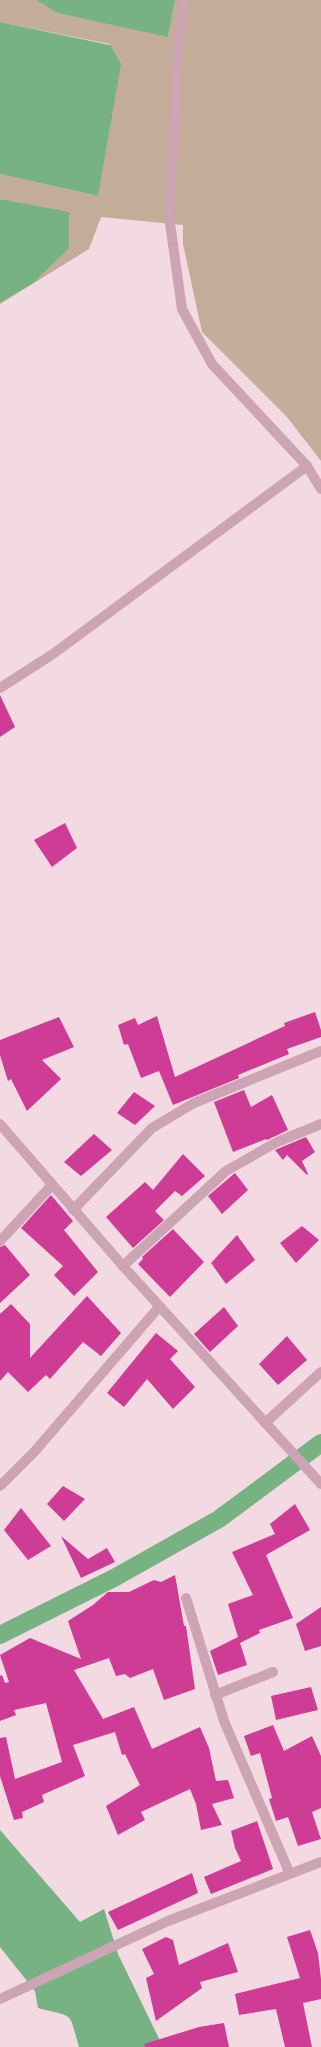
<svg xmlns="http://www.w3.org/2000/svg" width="321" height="2047" font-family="'Space Grotesk',sans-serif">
<rect width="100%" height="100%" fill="#f3d9e2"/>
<!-- green -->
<polygon fill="#c3ad98" points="0,0 36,0 57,13 168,36 175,0 321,0 321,461 287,417 202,332 183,244 183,225 101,217 89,249 0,304 0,303 32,284 69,213 0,199 0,174 98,196 110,44 0,22"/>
<!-- water -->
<g fill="#76b282">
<polygon points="36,0 175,0 168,37 57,13"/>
<polygon points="0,22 110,45 121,64 98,196 0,174"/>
<polygon points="0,199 69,212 69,248 32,284 0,303"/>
<path d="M 0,1830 L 80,1922 L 104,1909 L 118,1954 L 163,2047 L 79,2047 C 68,2010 76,2018 38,2008 L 35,1991 L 0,1947 Z"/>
</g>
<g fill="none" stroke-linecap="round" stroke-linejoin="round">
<!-- canal -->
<polyline stroke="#76b282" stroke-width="18" points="0,1635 114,1578 219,1519 321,1443"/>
</g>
<!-- building -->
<g fill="#ce3c96">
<polygon points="0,695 15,727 0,737"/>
<polygon points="65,823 77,848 52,867 34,840"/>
<polygon points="315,1012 321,1030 321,1037 287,1049 289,1054 238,1075 239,1078 173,1105 159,1071 141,1078 128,1044 124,1045 118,1025 135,1018 138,1025 157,1016 175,1077 285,1026 284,1023"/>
<polygon points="59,1017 74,1047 42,1060 61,1079 27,1111 11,1079 8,1081 0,1055 0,1040"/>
<polygon points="244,1090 251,1107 272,1095 288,1130 267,1140 266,1139 233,1152 214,1102"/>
<polygon points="134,1092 155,1106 135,1125 117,1113"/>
<polygon points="94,1134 112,1150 81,1176 64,1162"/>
<polygon points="306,1137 315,1152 302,1161 308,1174 307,1175 287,1155 283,1160 275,1150"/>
<polygon points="183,1154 205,1176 182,1196 175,1191 155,1211 164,1220 133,1248 106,1217 145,1182 153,1190"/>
<polygon points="235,1173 248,1190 222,1214 208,1196"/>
<polygon points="51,1195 73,1221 64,1230 98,1272 74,1296 54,1275 63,1266 21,1228"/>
<polygon points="302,1226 319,1240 296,1263 280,1243"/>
<polygon points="173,1229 204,1262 170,1297 138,1264 143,1259 142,1257"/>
<polygon points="237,1235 255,1260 226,1284 211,1263"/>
<polygon points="5,1245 30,1275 0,1303 0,1247"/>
<polygon points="87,1296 121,1333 101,1356 83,1342 50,1379 46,1375 28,1392 8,1372 0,1381 0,1314 11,1304 30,1324 30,1358"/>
<polygon points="224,1307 238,1326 210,1352 194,1334"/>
<polygon points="156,1333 178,1351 170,1359 195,1387 173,1409 147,1379 124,1407 107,1393"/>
<polygon points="287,1336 307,1360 278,1385 259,1364"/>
<polygon points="63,1486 85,1499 64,1521 47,1504"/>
<polygon points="295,1504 310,1530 266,1555 293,1618 259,1630 260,1633 240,1643 247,1665 218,1675 210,1651 238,1637 228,1604 253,1595 232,1552 275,1534 270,1524"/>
<polygon points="21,1508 51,1546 28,1560 4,1530"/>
<polygon points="61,1536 88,1559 107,1548 115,1562 81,1578"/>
<polygon points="175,1575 184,1626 186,1626 195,1689 164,1700 153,1669 130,1678 125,1674 116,1676 109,1658 74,1670 103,1719 134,1707 152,1749 200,1727 209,1748 216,1781 228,1780 234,1798 212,1804 222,1825 201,1830 196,1804 190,1789 141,1812 145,1820 118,1835 106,1806 140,1785 125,1754 122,1755 115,1732 73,1745 85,1776 42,1795 44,1802 22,1812 23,1818 14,1820 0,1776 0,1738 6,1737 15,1779 62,1762 46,1703 14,1710 16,1715 0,1721 0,1676 2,1675 5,1683 9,1682 0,1655 30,1638 81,1659 68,1621 93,1605 108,1592 129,1592 154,1580 161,1582"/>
<polygon points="321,1607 321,1646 305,1651 296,1624"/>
<polygon points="311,1687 318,1710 276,1720 271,1696"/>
<polygon points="273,1725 284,1751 312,1736 321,1756 321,1808 312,1812 321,1839 298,1846 288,1817 276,1821 269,1799 272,1798 260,1753 251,1756 244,1736"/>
<polygon points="257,1821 273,1869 211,1894 204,1877 241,1861 235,1848 231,1831"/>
<polygon points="192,1873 198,1893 118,1930 108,1912"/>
<polygon points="310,1930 318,1953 321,1979 321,1999 303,2003 312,2047 285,2047 276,2009 239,2015 235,1994 300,1978 287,1937"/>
<polygon points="166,1937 173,1940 179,1965 228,1943 238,1972 200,1982 202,1988 156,2021 146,1978 154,1974 142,1949"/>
<polygon points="224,2023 229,2047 145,2047 144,2044 199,2027"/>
</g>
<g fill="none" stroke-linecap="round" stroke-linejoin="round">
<!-- minor -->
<g stroke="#cca4b4" stroke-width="10">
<polyline points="184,0 179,37 169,216 182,309 212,364 307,466"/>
<polyline points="0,688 53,654 307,466 321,489"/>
<polyline points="0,1124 123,1266 321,1484"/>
<polyline points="73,1210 152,1128 194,1103 321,1051"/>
<polyline points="0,1241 52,1185"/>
<polyline points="123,1266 226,1171 277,1142 321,1124"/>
<polyline points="265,1423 321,1372"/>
<polyline points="0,1486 35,1451 159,1307"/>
<polyline points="186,1598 224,1721 290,1874"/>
<polyline points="215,1695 273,1672"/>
<polyline points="0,1999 168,1921 321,1862"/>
</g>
</g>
</svg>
